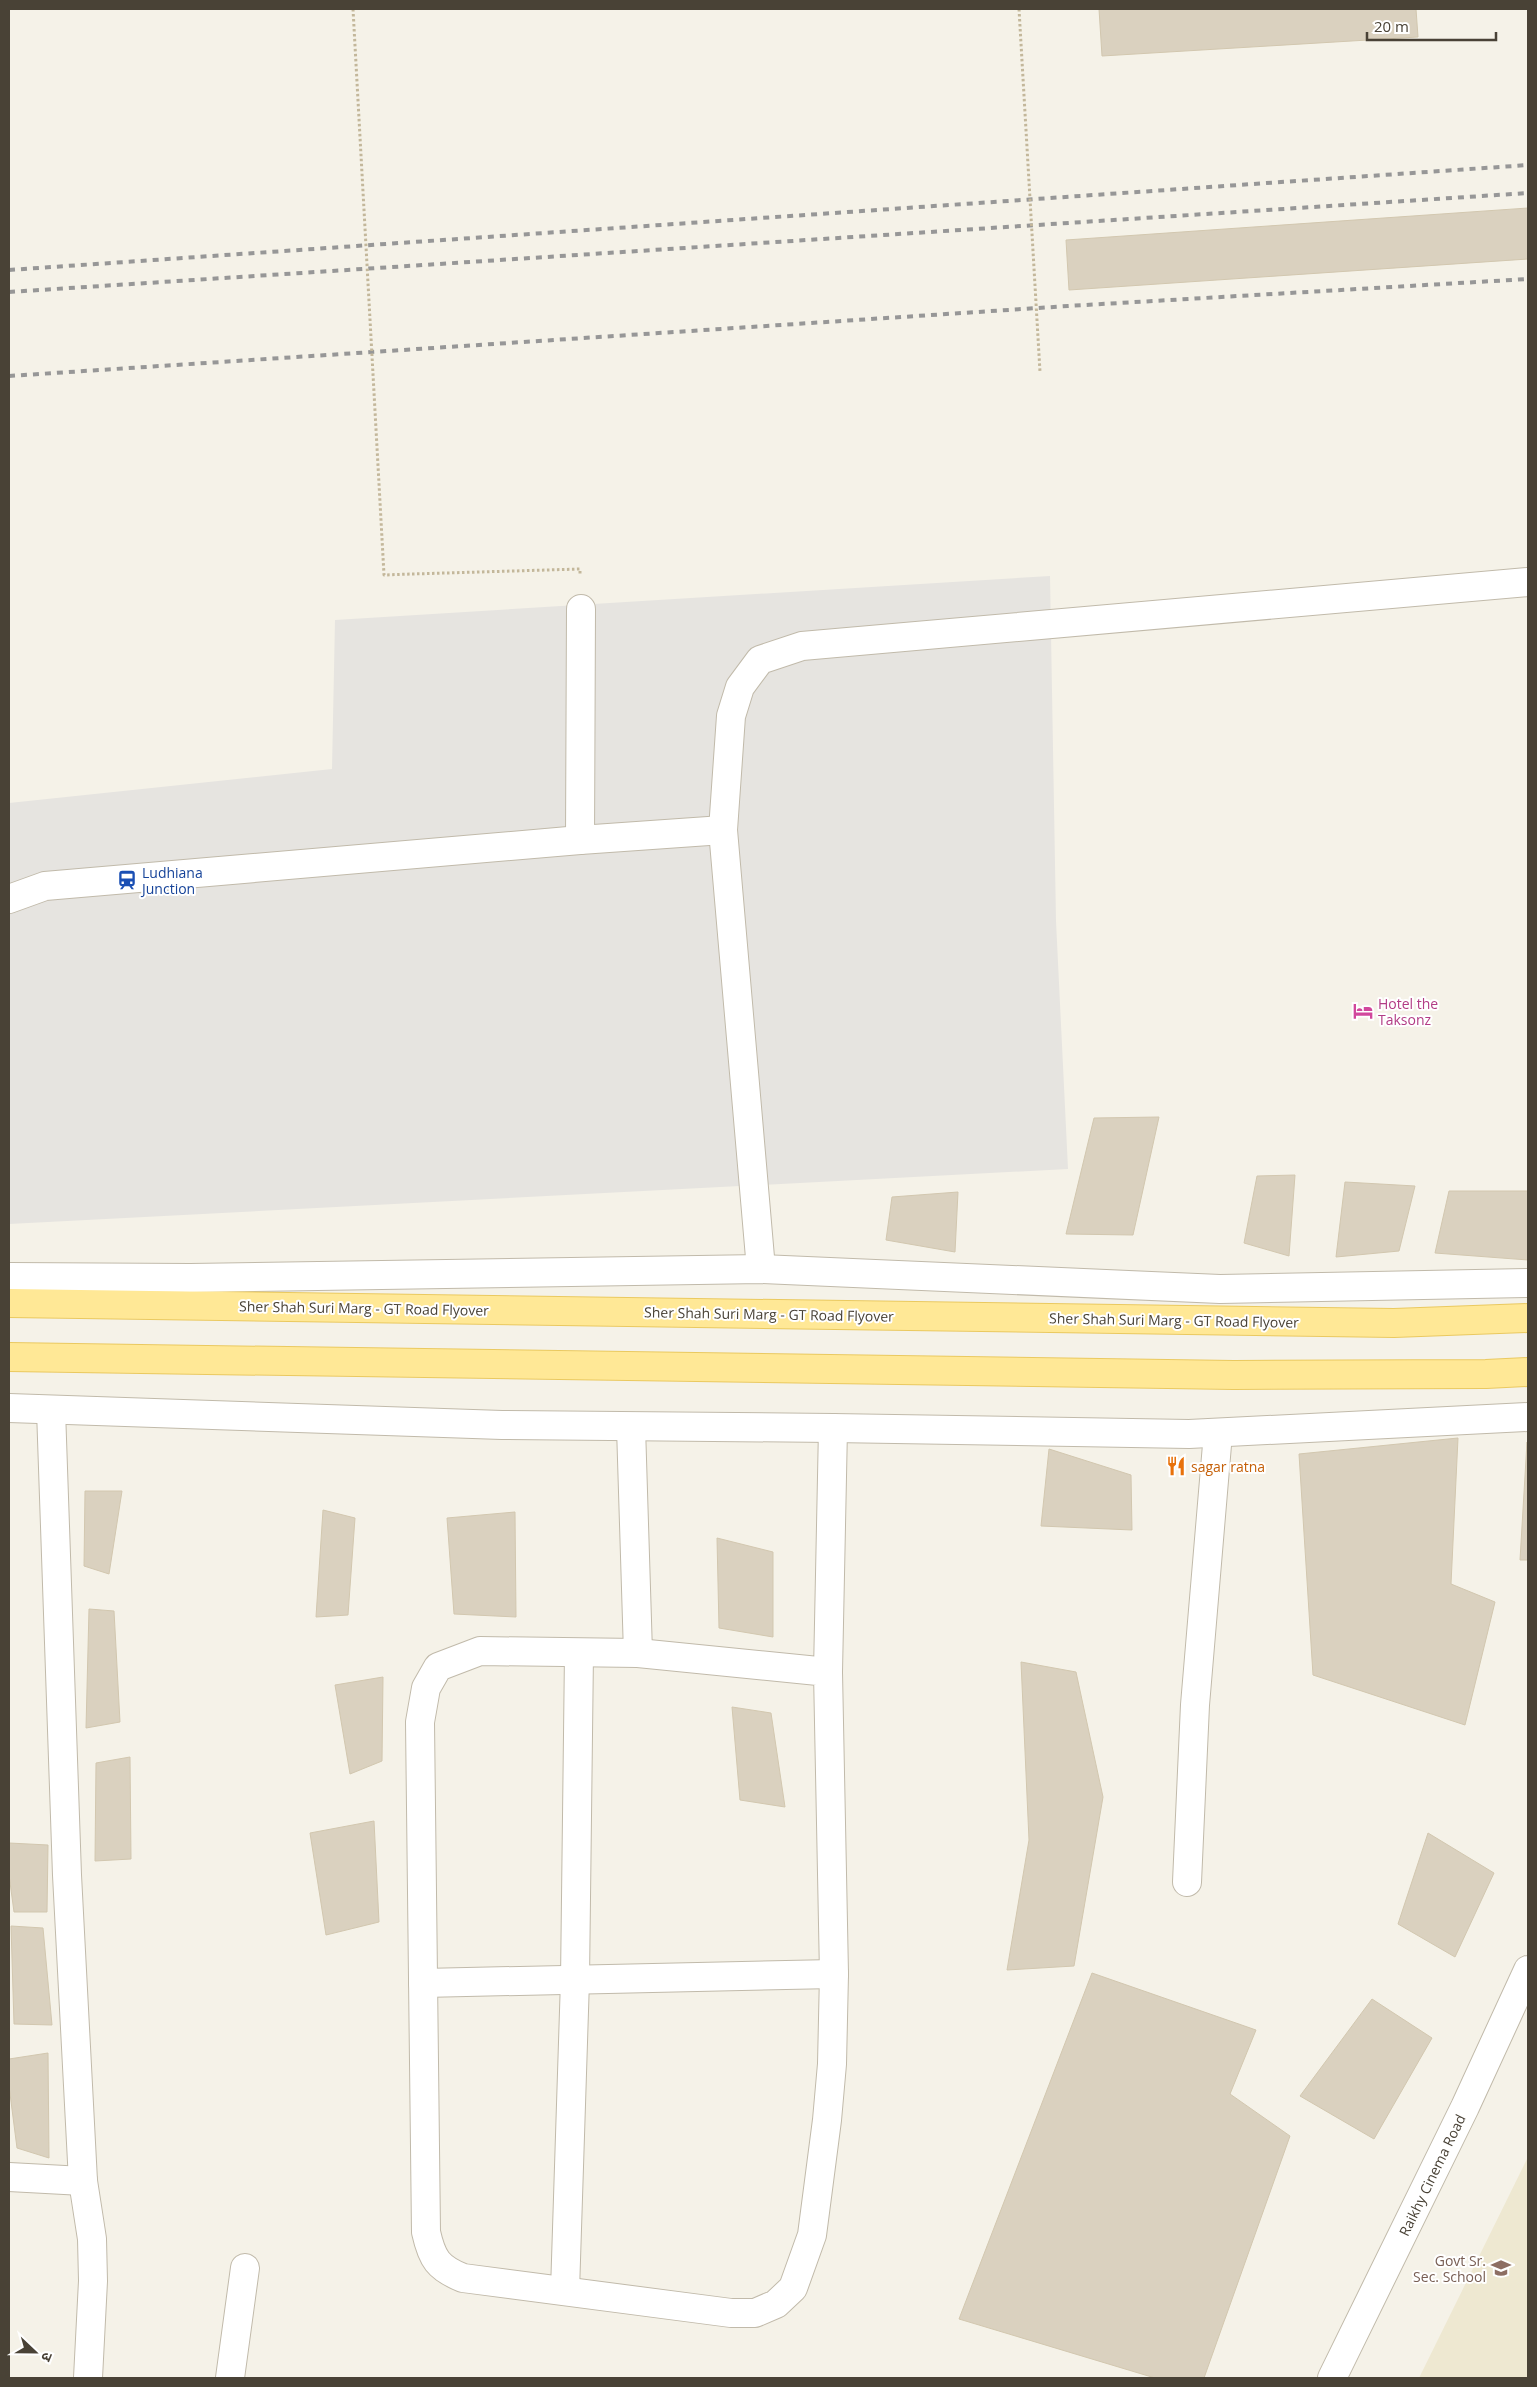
<svg xmlns="http://www.w3.org/2000/svg" width="1537" height="2387" font-family="'Open Sans','Noto Sans Devanagari',sans-serif">
<rect width="100%" height="100%" fill="#f5f2e8"/>
<!-- education -->
<polygon fill="#eee8d1" points="1528,2157 1528,2378 1419,2378"/>
<!-- parking -->
<polygon fill="#e6e4e0" points="1050,576 1056,921 1068,1169 9,1224 9,803 332,769 335,620"/>
<!-- building -->
<g fill="#dad1bf" stroke="#d2c7af">
<polygon points="1099,9 1416,9 1418,37 1102,56"/>
<polygon points="1528,208 1528,259 1069,290 1066,240"/>
<polygon points="1159,1117 1133,1235 1066,1234 1094,1118"/>
<polygon points="1295,1175 1289,1256 1244,1243 1257,1176"/>
<polygon points="1345,1182 1415,1186 1399,1251 1336,1257"/>
<polygon points="1449,1191 1528,1191 1528,1260 1435,1253"/>
<polygon points="958,1192 955,1252 886,1240 892,1197"/>
<polygon points="1458,1438 1451,1584 1495,1602 1465,1725 1313,1675 1299,1454"/>
<polygon points="1527,1442 1528,1560 1520,1560"/>
<polygon points="1049,1449 1131,1475 1132,1530 1041,1526"/>
<polygon points="85,1491 122,1491 109,1574 84,1566"/>
<polygon points="323,1510 355,1518 348,1615 316,1617"/>
<polygon points="515,1512 516,1617 454,1614 447,1518"/>
<polygon points="717,1538 773,1552 773,1637 719,1628"/>
<polygon points="89,1609 114,1611 120,1722 86,1728"/>
<polygon points="1021,1662 1076,1672 1103,1797 1074,1966 1007,1970 1029,1840"/>
<polygon points="383,1677 382,1761 350,1774 335,1685"/>
<polygon points="732,1707 771,1713 785,1807 740,1800"/>
<polygon points="130,1757 131,1859 95,1861 96,1763"/>
<polygon points="374,1821 379,1922 326,1935 310,1833"/>
<polygon points="1428,1833 1494,1873 1455,1957 1398,1924"/>
<polygon points="9,1843 48,1845 47,1912 14,1912 9,1875"/>
<polygon points="11,1926 43,1928 52,2025 14,2024"/>
<polygon points="1092,1973 1256,2030 1230,2094 1290,2136 1204,2378 1155,2378 959,2319"/>
<polygon points="1372,1999 1432,2038 1374,2139 1300,2096"/>
<polygon points="48,2053 49,2158 17,2148 9,2086 9,2059"/>
</g>
<g fill="none" stroke-linecap="round" stroke-linejoin="round">
<defs>
<g id="minor">
<polyline points="580,840 581,609"/>
<polyline points="9,899 45,886 580,840 723,830"/>
<polyline points="761,1269 723,830 731,716 740,687 760,660 802,646 1528,582"/>
<polyline points="9,1277 190,1278 761,1269 1220,1289 1528,1283"/>
<polyline points="9,1408 502,1425 833,1428 1189,1434 1528,1417"/>
<polyline points="51,1410 67,1875 83,2181 92,2239 93,2281 88,2378"/>
<polyline points="631,1427 638,1653"/>
<path d="M 828,1672 L 638,1653 L 480,1651 L 438,1667 L 426,1688 L 420,1722 L 426,2232 C 432,2259 438,2268 463,2278 L 731,2313 L 755,2313 L 776,2304 L 793,2288 L 812,2235 L 827,2120 L 832,2064 L 834,1974 L 828,1672 L 833,1428"/>
<polyline points="1187,1882 1195,1705 1218,1433"/>
<polyline points="423,1983 834,1974"/>
<polyline points="9,2177 83,2181"/>
<polyline points="565,2291 575,1980 579,1653"/>
<polyline points="230,2378 245,2268"/>
<polyline points="1332,2378 1465,2107 1528,1970"/>
</g>
<g id="major">
<polyline points="9,1303 1394,1323 1528,1318"/>
<polyline points="9,1357 1234,1375 1486,1374 1528,1372"/>
</g>
</defs>
<!-- minor casing -->
<use href="#minor" stroke="#c1baaa" stroke-width="30"/>
<!-- major casing -->
<use href="#major" stroke="#eac960" stroke-width="30"/>
<!-- path -->
<polyline stroke="#c3b79a" stroke-width="3" stroke-dasharray="2.5 2.5" stroke-linecap="butt" points="412,574 580,569 580,574"/>
<!-- minor -->
<use href="#minor" stroke="#fff" stroke-width="28"/>
<!-- major -->
<use href="#major" stroke="#ffe896" stroke-width="28"/>
<!-- rail -->
<g stroke="#979797" stroke-width="4" stroke-dasharray="6 6" stroke-linecap="butt">
<polyline points="9,270 1528,165"/>
<polyline points="9,292 1528,193"/>
<polyline points="9,376 1068,306 1528,279"/>
</g>
<!-- path-bridge -->
<g stroke="#c3b79a" stroke-width="3" stroke-dasharray="2.5 2.5" stroke-linecap="butt">
<polyline points="353,9 384,575 412,574"/>
<polyline points="1019,9 1040,372"/>
</g>
</g>
<!-- icons -->
<defs>
<symbol id="station-bare" viewBox="-9 -9 18 18"><path d="M-3-6H3Q5-6 5-4V2Q5 4 3 4L4.5 6H3L1.5 4h-3L-3 6H-4.5L-3 4Q-5 4-5 2V-4Q-5-6-3-6ZM-3.5-4v3h7v-3ZM-3.5 1v1.5H-2V1ZM2 1v1.5H3.5V1Z" fill="#1a4fb4" stroke="#fff" stroke-width="2.5" paint-order="stroke"/></symbol>
<symbol id="hotel-bare" viewBox="-9 -9 18 18"><path d="M-6-4.5h1.5V1H6V5H4.5V3h-9V5H-6ZM-4 0a1.8 1.8 0 1 1 3.6 0ZM.5 0V-2.5h3Q6-2.5 6 0Z" fill="#d1479c" stroke="#fff" stroke-width="2.5" paint-order="stroke"/></symbol>
<symbol id="restaurant-bare" viewBox="-9 -9 18 18"><path d="M-5-6h1v4h1v-4h1v4h1v-4h1v5L-1.5 .5V6h-2V.5L-5-1ZM5-6V6H3V1.5H1.5Q1.5-4 5-6Z" fill="#e8710a" stroke="#fff" stroke-width="2.5" paint-order="stroke"/></symbol>
<symbol id="school-bare" viewBox="-9 -9 18 18"><path d="M0-5L7-2L0 1L-7-2ZM-4 1L0 2.5L4 1V4Q0 6-4 4Z" fill="#8d6e63" stroke="#fff" stroke-width="2.5" paint-order="stroke"/></symbol>
</defs>
<g fill-rule="evenodd">
<use href="#station-bare" x="113" y="866" width="28" height="28"/>
<use href="#hotel-bare" x="1349" y="997" width="28" height="28"/>
<use href="#restaurant-bare" x="1162" y="1452" width="28" height="28"/>
<use href="#school-bare" x="1487" y="2254" width="28" height="28"/>
</g>
<g text-anchor="middle" dominant-baseline="central" stroke-width="4" stroke-linejoin="round" paint-order="stroke">
<!-- transit labels -->
<g font-size="14" fill="#164399" stroke="#fff" text-anchor="start">
<text x="142" y="872">Ludhiana<tspan x="142" dy="16">Junction</tspan></text>
</g>
<!-- hotel labels -->
<g font-size="14" fill="#b23c85" stroke="#fff" text-anchor="start">
<text x="1378" y="1003">Hotel the<tspan x="1378" dy="16">Taksonz</tspan></text>
</g>
<!-- street labels -->
<g font-size="14" fill="#494236" stroke="#fff">
<text transform="translate(364 1308) rotate(1)">Sher Shah Suri Marg - GT Road Flyover</text>
<text transform="translate(769 1314) rotate(1)">Sher Shah Suri Marg - GT Road Flyover</text>
<text transform="translate(1174 1320) rotate(1)">Sher Shah Suri Marg - GT Road Flyover</text>
<text transform="translate(1432 2175) rotate(-64)">Raikhy Cinema Road</text>
</g>
<!-- food labels -->
<g font-size="14" fill="#c56008" stroke="#fff" text-anchor="start">
<text x="1191" y="1466">sagar ratna</text>
</g>
<!-- education labels -->
<g font-size="14" fill="#785e54" stroke="#fff" text-anchor="end">
<text x="1486" y="2260">Govt Sr.<tspan x="1486" dy="16">Sec. School</tspan></text>
</g>
</g>
<!-- border -->
<rect width="1537" height="2387" fill="none" stroke="#494236" stroke-width="20"/>
<!-- north arrow -->
<g transform="translate(35 2352) rotate(112)" stroke="#ffffff" stroke-width="4" paint-order="stroke">
<path d="M0-4L9 19L0 12L-9 19Z" fill="#494236"/>
<text y="-8" font-size="14" font-weight="bold" text-anchor="middle" fill="#494236">उ</text>
</g>
<!-- scale -->
<path d="M1367 32v8h129v-8" fill="none" stroke="#494236" stroke-width="2.5"/>
<text x="1374" y="32" font-size="15" fill="#494236" stroke="#ffffff" stroke-width="4" paint-order="stroke">20 m</text>
</svg>
